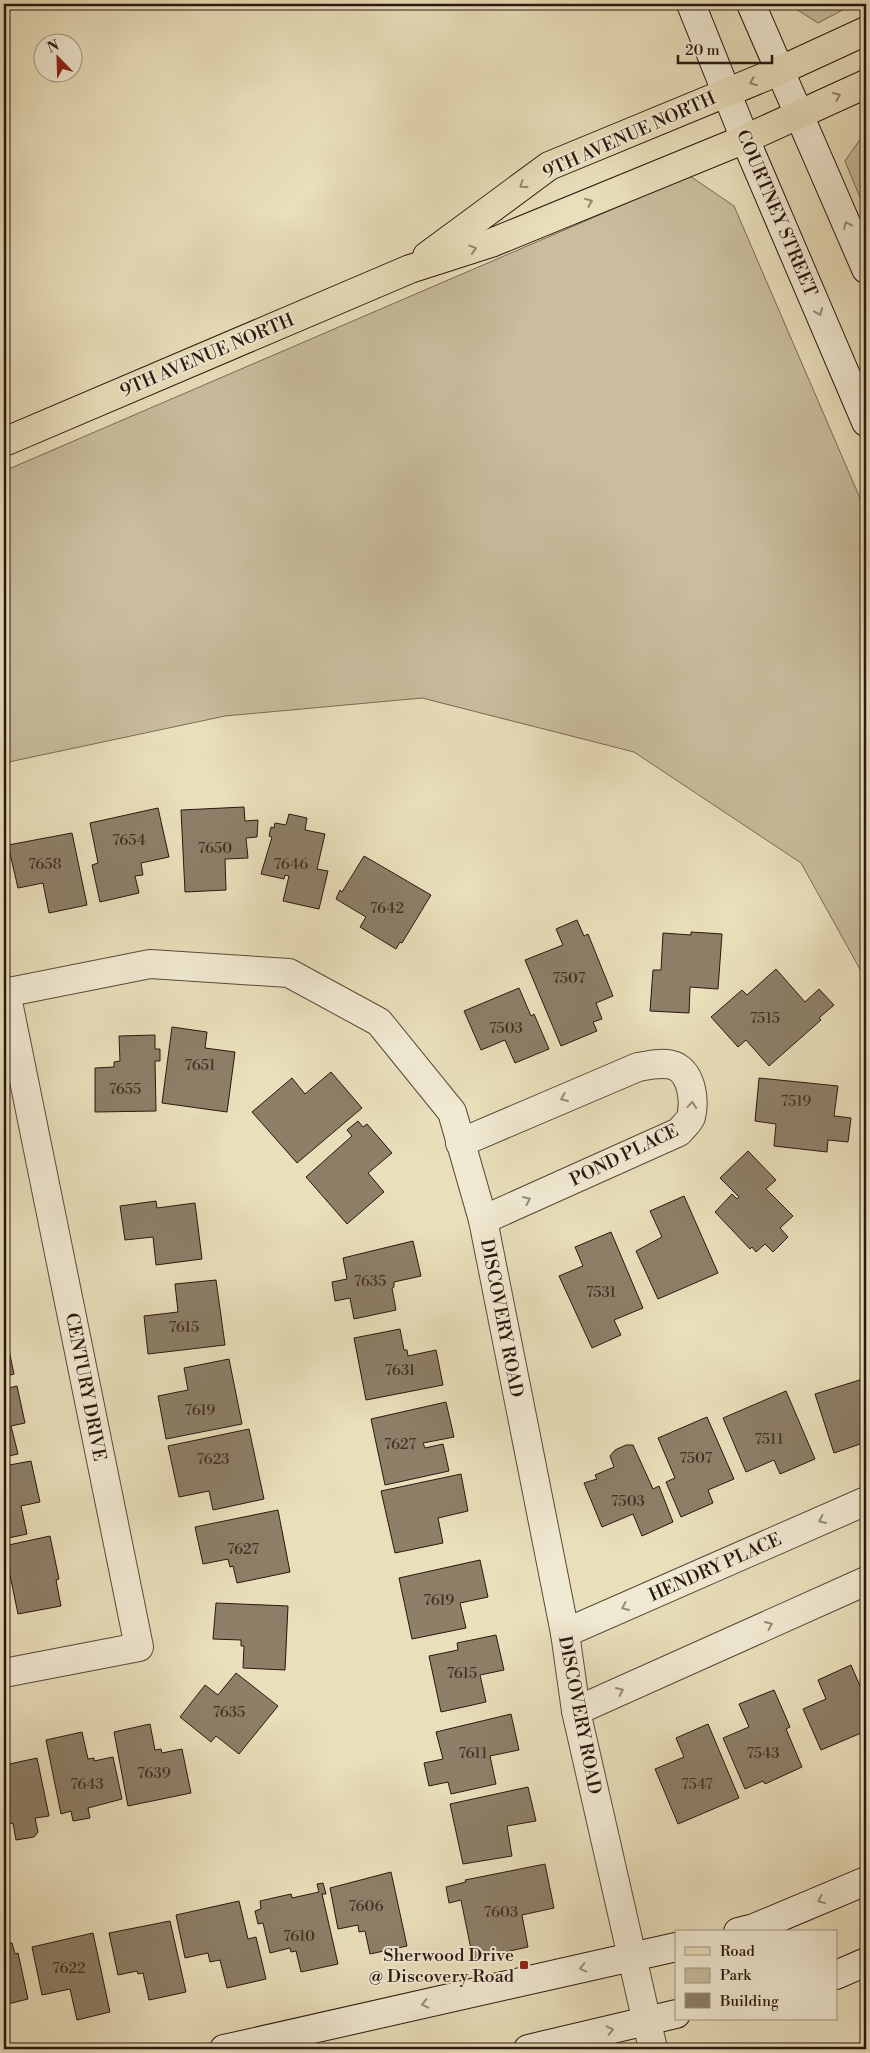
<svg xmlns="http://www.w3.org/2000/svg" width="870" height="2053" viewBox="0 0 870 2053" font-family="'Libre Bodoni',serif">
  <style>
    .green { fill: #c9bd9e; stroke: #7a6a56 }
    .building { fill: #8d7f68; stroke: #2a170e }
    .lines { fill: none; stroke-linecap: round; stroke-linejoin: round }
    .street-casing { stroke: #5a4939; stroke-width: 30 }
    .secondary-casing { stroke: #2a170e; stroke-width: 30 }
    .primary-casing { stroke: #2a170e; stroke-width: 30 }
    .street { stroke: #f1ead3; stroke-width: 28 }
    .secondary { stroke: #f1ead3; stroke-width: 28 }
    .primary { stroke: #e9dfbb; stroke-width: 28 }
    .oneway { stroke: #93856d }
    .oneway2 { stroke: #978b7a }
    .poi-dot { fill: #8f2418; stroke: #f1ead3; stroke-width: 2 }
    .labels { text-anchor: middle; stroke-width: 4; stroke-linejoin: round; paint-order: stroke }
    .number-label { font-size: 15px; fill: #433124 }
    .street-label { font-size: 18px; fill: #2a170e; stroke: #f1ead3 }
    .poi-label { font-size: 18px; fill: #2a170e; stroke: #f1ead3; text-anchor: end }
  </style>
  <rect width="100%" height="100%" fill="#e9dfbb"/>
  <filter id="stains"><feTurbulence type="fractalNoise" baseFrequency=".004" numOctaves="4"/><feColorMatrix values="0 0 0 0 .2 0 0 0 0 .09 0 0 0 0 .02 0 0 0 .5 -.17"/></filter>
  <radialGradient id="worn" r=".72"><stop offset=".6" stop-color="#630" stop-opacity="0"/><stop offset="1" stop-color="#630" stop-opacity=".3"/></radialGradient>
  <g class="green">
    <polygon points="788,4 854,4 818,23"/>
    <polygon points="866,131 866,212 845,161"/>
    <polygon points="690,176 734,206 866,512 866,980 801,863 634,752 422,698 225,716 4,763 4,471"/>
  </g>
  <g class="building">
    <polygon points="244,807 245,821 258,820 257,837 246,838 248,858 225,859 226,890 185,892 181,810"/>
    <polygon points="158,808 169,857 141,863 143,875 135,876 139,893 100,902 92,865 98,863 90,823"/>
    <polygon points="289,814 307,818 305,830 325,834 317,869 328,871 319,909 283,901 289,876 285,875 284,879 261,874 272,837 269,836 271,827 274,828 275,823 286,825"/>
    <polygon points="72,833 87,905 49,913 43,883 18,888 8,845"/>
    <polygon points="364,856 431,895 402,943 400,942 396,949 360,927 366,917 336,899 340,890 342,892"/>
    <polygon points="577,920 584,936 588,934 613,996 596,1003 602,1019 593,1022 597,1031 561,1046 525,960 563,945 556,929"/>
    <polygon points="691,932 722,934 718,989 690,987 689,1013 650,1011 653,970 661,970 663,933 691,935"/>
    <polygon points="776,969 805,1002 819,989 834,1005 819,1018 821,1020 769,1066 746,1040 738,1047 711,1017 742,990 747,995"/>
    <polygon points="519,988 531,1016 534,1014 549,1049 515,1063 505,1040 481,1050 464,1011"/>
    <polygon points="172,1027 207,1032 205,1048 235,1052 227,1112 162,1103"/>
    <polygon points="155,1035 155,1049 160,1049 160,1061 155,1061 156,1111 95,1112 95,1068 114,1067 114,1062 120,1061 119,1036"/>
    <polygon points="331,1072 362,1108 297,1163 252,1112 292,1078 305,1094"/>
    <polygon points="759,1078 838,1086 834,1116 851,1118 848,1142 828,1140 827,1152 774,1146 776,1124 755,1121"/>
    <polygon points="358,1121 363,1127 367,1124 392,1153 368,1173 384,1192 347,1224 306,1177 352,1136 347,1130"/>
    <polygon points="748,1151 776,1180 766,1189 793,1216 780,1228 788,1237 773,1252 765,1244 756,1252 752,1247 750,1249 715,1212 732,1194 737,1199 739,1197 720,1178"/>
    <polygon points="684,1196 718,1273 658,1299 636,1251 662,1237 650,1211"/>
    <polygon points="156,1201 157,1208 195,1203 202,1259 156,1265 153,1237 125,1240 120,1206"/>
    <polygon points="611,1232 643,1308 614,1320 621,1335 592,1348 559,1276 583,1266 575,1247"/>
    <polygon points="413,1241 421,1276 394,1282 394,1287 392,1288 396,1310 354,1319 350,1298 335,1301 332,1282 347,1279 343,1258"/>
    <polygon points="216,1280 225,1345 148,1354 144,1316 178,1312 175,1284"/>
    <polygon points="4,1327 14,1374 4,1377"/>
    <polygon points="400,1329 404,1350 407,1350 408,1356 436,1350 443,1385 366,1400 354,1338"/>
    <polygon points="229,1359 242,1424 166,1439 158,1396 188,1390 184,1368"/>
    <polygon points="866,1378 866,1442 834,1453 815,1394"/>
    <polygon points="17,1386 25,1423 11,1426 18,1454 4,1457 4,1389"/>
    <polygon points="786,1391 815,1459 780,1474 774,1460 746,1472 723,1418"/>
    <polygon points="446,1402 454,1437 423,1443 425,1448 443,1444 449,1471 385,1485 371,1419"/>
    <polygon points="707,1417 734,1479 708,1490 713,1503 681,1517 666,1482 675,1478 658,1438"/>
    <polygon points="249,1429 264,1499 213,1510 209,1491 179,1497 168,1446"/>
    <polygon points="626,1445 633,1445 653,1489 659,1486 673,1522 642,1536 633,1514 602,1527 584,1483 597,1479 595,1475 614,1467 610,1456 615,1450"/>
    <polygon points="31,1461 40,1502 21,1506 27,1534 4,1539 4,1466"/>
    <polygon points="461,1474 468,1511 438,1518 443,1543 395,1553 381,1491"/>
    <polygon points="278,1510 290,1572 237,1583 233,1566 230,1567 228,1559 203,1564 195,1527"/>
    <polygon points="50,1536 59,1579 56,1580 61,1606 18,1614 4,1546"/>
    <polygon points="480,1560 488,1597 460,1603 466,1628 412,1639 399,1578"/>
    <polygon points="216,1603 288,1606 285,1670 243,1668 244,1646 241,1646 241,1640 213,1639"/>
    <polygon points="496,1635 504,1670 480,1675 486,1702 441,1712 429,1656 458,1650 457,1643"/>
    <polygon points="851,1665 866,1700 866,1731 821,1750 803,1709 826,1699 818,1680"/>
    <polygon points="236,1673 278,1706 239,1754 216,1736 211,1742 180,1717 205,1685 218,1695"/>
    <polygon points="774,1690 790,1727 786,1729 802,1767 765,1784 763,1781 745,1789 723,1738 749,1727 739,1704"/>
    <polygon points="511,1714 519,1750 490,1756 496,1784 451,1794 448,1782 429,1786 424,1763 443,1759 436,1732"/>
    <polygon points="150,1724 155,1750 161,1749 162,1753 182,1749 191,1793 128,1806 114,1732"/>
    <polygon points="708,1724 739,1798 678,1824 655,1769 684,1757 676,1738"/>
    <polygon points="82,1732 88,1759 94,1758 94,1761 113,1757 122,1799 88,1808 90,1818 73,1821 71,1811 61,1814 46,1740"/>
    <polygon points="4,1758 5,1765 37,1758 49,1816 35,1818 38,1832 34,1837 16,1840 13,1823 4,1825"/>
    <polygon points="528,1787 536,1821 507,1826 512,1856 463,1864 450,1804"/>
    <polygon points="545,1864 554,1908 522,1915 528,1947 473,1959 461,1900 449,1903 446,1887 466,1882 465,1880"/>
    <polygon points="391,1872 407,1946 370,1954 365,1931 359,1932 358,1925 338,1929 330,1888"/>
    <polygon points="323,1883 326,1894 322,1894 338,1964 301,1972 296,1951 291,1952 290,1948 270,1953 263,1923 258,1924 255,1911 261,1909 260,1901 291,1894 292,1898 319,1892 317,1884"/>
    <polygon points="239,1901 248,1939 256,1937 266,1979 227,1988 220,1960 210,1962 208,1953 185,1958 176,1915"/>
    <polygon points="170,1921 186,1992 149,2000 143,1973 138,1974 137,1971 118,1975 109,1933"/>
    <polygon points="93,1933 110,2012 77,2020 70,1989 42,1995 32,1947"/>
    <polygon points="12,1943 15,1954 18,1953 28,1999 4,2005 4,1944"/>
    <polygon points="4,2005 10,2033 4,2034"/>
  </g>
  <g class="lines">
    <g class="street-casing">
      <g id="street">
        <polyline points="4,993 150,964 289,973 379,1022 452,1112 483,1220 565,1633 576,1711 653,2049"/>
        <path d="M460,1143l178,-76c11,-2 28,-6 39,0 15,9 18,34 14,50 -2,5 -8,10 -12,15l-196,88"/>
        <polyline points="565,1633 866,1501"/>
        <polyline points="4,1673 139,1647 6,992"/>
        <polyline points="576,1711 866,1581"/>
      </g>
    </g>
    <g class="secondary-casing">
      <g id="secondary">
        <polyline points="691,4 745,139 866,422"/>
        <polyline points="751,4 866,269"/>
        <polyline points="738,1932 754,1928 866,1881"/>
        <polyline points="836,1975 866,1962"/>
        <polyline points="224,2049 676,1947"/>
        <polyline points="528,2049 676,2014"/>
      </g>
    </g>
    <g class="primary-casing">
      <g id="primary">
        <polyline points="427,256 549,166 779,71 866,31"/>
        <polyline points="4,442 410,269 491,243 745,139 866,84"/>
      </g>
    </g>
    <use href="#street" class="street"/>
    <use href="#secondary" class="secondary"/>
    <use href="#primary" class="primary"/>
  </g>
  <defs><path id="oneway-chevron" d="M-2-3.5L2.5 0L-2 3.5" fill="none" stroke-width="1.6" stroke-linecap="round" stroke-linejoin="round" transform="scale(1.25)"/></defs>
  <g class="oneway">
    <use href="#oneway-chevron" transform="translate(753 82) rotate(158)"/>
    <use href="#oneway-chevron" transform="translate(837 96) rotate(-23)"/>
    <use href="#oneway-chevron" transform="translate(523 185) rotate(144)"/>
    <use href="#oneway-chevron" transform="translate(589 202) rotate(-22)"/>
    <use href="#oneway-chevron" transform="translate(473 249) rotate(-17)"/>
  </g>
  <g class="oneway2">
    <use href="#oneway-chevron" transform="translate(847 225) rotate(-114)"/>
    <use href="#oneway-chevron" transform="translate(819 312) rotate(67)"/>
    <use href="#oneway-chevron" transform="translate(564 1098) rotate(157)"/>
    <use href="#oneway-chevron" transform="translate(692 1105) rotate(-85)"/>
    <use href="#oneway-chevron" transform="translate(527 1200) rotate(-24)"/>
    <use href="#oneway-chevron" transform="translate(822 1520) rotate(156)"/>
    <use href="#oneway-chevron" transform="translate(625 1607) rotate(156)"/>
    <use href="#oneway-chevron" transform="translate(769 1625) rotate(-24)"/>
    <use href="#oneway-chevron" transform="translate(620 1691) rotate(-24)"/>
    <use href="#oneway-chevron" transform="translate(821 1900) rotate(157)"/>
    <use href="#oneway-chevron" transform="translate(583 1968) rotate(167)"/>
    <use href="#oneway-chevron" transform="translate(425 2004) rotate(167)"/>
    <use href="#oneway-chevron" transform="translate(610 2030) rotate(-13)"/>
  </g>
  <rect class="poi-dot" x="519" y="1960" width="10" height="10" rx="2.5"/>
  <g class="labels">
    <g class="number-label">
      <text x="129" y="845">7654</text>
      <text x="215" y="853">7650</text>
      <text x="45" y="869">7658</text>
      <text x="291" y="869">7646</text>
      <text x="387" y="913">7642</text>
      <text x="569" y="983">7507</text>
      <text x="765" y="1023">7515</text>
      <text x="506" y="1033">7503</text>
      <text x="200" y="1070">7651</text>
      <text x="125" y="1094">7655</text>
      <text x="796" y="1106">7519</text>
      <text x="370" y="1286">7635</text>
      <text x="601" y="1297">7531</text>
      <text x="184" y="1332">7615</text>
      <text x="400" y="1375">7631</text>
      <text x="200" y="1415">7619</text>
      <text x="769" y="1444">7511</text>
      <text x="400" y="1449">7627</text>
      <text x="696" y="1463">7507</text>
      <text x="213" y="1464">7623</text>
      <text x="628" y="1506">7503</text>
      <text x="243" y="1554">7627</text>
      <text x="439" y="1605">7619</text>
      <text x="462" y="1678">7615</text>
      <text x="229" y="1717">7635</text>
      <text x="473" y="1758">7611</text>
      <text x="763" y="1758">7543</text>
      <text x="154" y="1778">7639</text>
      <text x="87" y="1789">7643</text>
      <text x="697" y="1789">7547</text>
      <text x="366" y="1911">7606</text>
      <text x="501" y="1917">7603</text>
      <text x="299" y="1941">7610</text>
      <text x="69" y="1973">7622</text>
    </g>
    <g class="street-label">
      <text transform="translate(629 135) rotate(-24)" y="6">9TH AVENUE NORTH</text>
      <text transform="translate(777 213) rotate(67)" y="6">COURTNEY STREET</text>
      <text transform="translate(207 355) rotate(-23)" y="6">9TH AVENUE NORTH</text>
      <text transform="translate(624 1155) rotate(-26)" y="6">POND PLACE</text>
      <text transform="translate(502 1318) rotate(79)" y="6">DISCOVERY ROAD</text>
      <text transform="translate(86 1387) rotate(79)" y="6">CENTURY DRIVE</text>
      <text transform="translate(715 1567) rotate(-24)" y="6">HENDRY PLACE</text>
      <text transform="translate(580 1715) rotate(79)" y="6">DISCOVERY ROAD</text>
    </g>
    <g class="poi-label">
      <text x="514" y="1961">Sherwood Drive<tspan x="514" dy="21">@ Discovery Road</tspan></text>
    </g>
  </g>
  <rect width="870" height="2053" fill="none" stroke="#e9dfbb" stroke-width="20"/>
  <rect x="5" y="5" width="860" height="2043" fill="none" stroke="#2a170e" stroke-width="2.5"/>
  <rect x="10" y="10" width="850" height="2033" fill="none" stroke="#2a170e"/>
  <rect x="675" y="1930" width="162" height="90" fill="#f1ead3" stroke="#a19684"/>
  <rect x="685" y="1947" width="25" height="8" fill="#e9dfbb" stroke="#a19684"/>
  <text x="720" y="1956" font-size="15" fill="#2a170e">Road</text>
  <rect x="685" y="1968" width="25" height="15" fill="#c9bd9e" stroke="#a19684"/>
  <text x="720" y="1980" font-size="15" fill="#2a170e">Park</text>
  <rect x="685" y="1993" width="25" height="15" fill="#8d7f68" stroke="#a19684"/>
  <text x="720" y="2006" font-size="15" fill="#2a170e">Building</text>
  <g transform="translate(58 58) rotate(337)"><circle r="24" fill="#f1ead3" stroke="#a19684"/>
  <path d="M0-4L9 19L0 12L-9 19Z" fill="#8f2418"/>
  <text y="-8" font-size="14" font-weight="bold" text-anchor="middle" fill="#2a170e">N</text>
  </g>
  <path d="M678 55v8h94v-8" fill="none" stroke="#2a170e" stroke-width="2.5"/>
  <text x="685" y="55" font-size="15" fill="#2a170e" stroke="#f1ead3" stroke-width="4" paint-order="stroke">20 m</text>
  <rect width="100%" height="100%" filter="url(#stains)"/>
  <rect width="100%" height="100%" fill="url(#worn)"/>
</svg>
